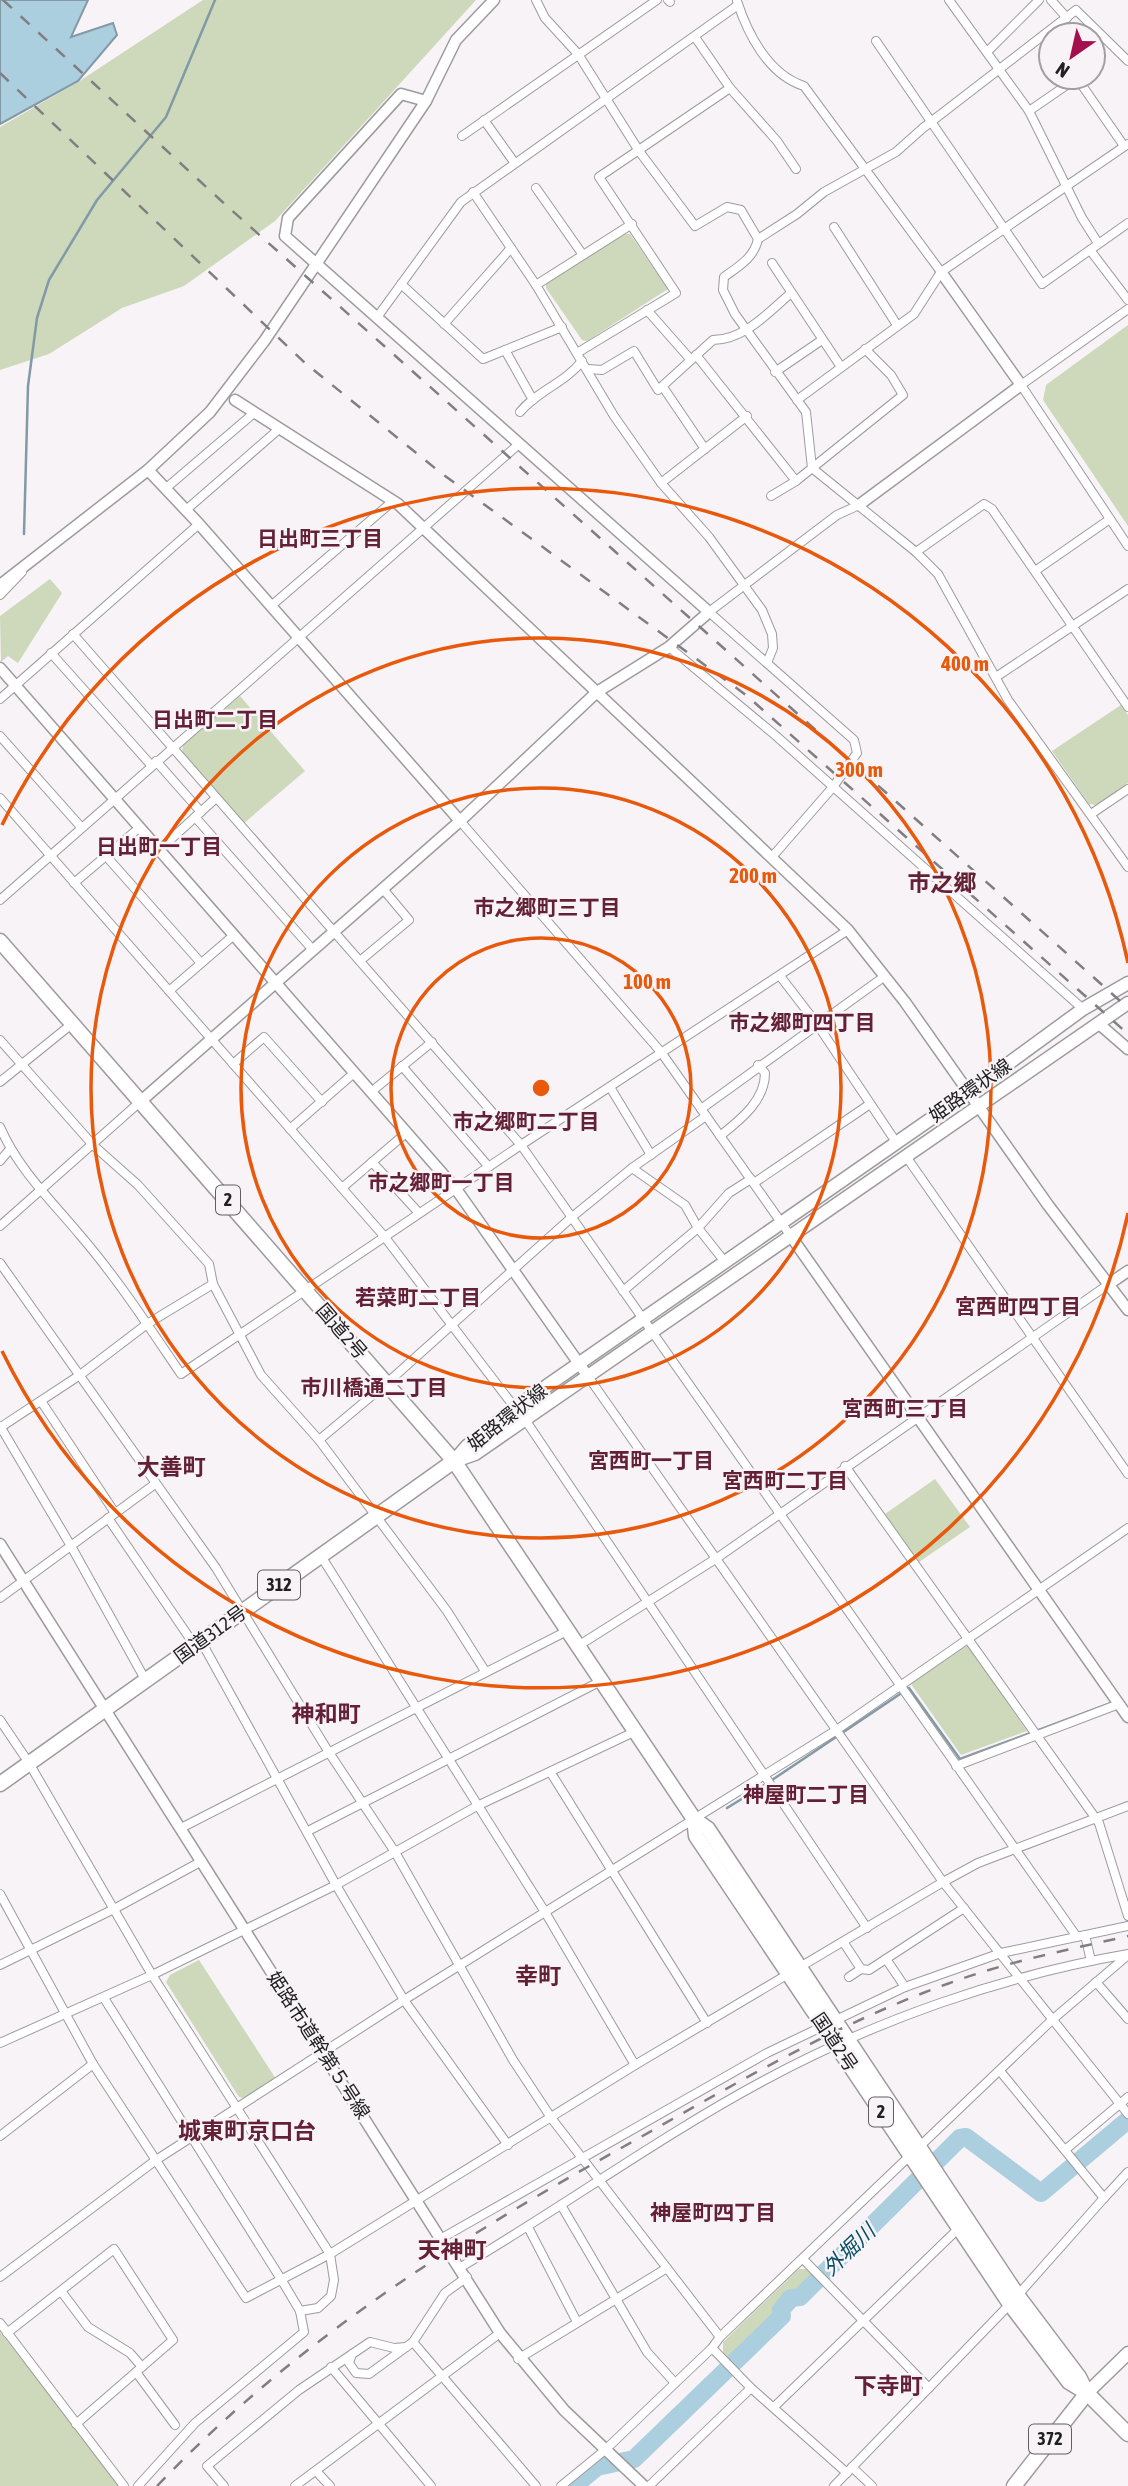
<svg xmlns="http://www.w3.org/2000/svg" width="1128" height="2486" viewBox="0 0 1128 2486" font-family="'Asap Condensed','Noto Sans JP',sans-serif">
  <style>
    .green { fill: #cdd9ba }
    .water { fill: #abcfdf; stroke: #829aa6; stroke-width: 2 }
    .lines { fill: none; stroke-linecap: round; stroke-linejoin: round }
    .stream { stroke: #829aa6; stroke-width: 2.5 }
    .river { stroke: #abcfdf; stroke-width: 18 }
    .minor-casing { stroke: #9e9a9e; stroke-width: 10 }
    .tertiary-casing { stroke: #9e9a9e; stroke-width: 13 }
    .secondary-casing { stroke: #9e9a9e; stroke-width: 15 }
    .trunk-casing { stroke: #9e9a9e; stroke-width: 17 }
    .minor { stroke: #fff; stroke-width: 8 }
    .tertiary { stroke: #fff; stroke-width: 10 }
    .secondary { stroke: #fff; stroke-width: 12 }
    .trunk { stroke: #fff; stroke-width: 14 }
    .rail { stroke: #817e81; stroke-width: 2.5; stroke-dasharray: 12 12; stroke-linecap: butt }
    .ring { fill: none; stroke: #e8590c; stroke-width: 3.5 }
    .labels { text-anchor: middle; stroke-width: 5; stroke-linejoin: round; paint-order: stroke }
    .shield { fill: #f7f3f7; stroke: #615f61; stroke-width: 2 }
    .shield-label { font-size: 18px; font-weight: bold; fill: #212021 }
    .street-label { font-size: 19px; fill: #212021; stroke: #f7f3f7 }
    .neighbourhood-label { font-size: 21px; font-weight: bold; fill: #642035; stroke: #f7f3f7 }
    .water-label { font-size: 21px; font-style: italic; fill: #064e65; stroke: #f7f3f7 }
    .quarter-label { font-size: 23px; font-weight: bold; fill: #642035; stroke: #f7f3f7 }
    .centre { fill: #e8590c; stroke: #f7f3f7; stroke-width: 3.5 }
    .ring-label { font-size: 21px; text-anchor: middle; font-weight: bold; fill: #e8590c; stroke: #f7f3f7; stroke-width: 5; stroke-linejoin: round; paint-order: stroke }
  </style>
  <rect width="100%" height="100%" fill="#f7f3f7"/>
  <g class="green">
    <polygon points="203,0 476,0 275,221 184,286 122,308 49,354 0,370 0,127 78,82"/>
    <polygon points="624,234 630,234 668,289 587,341 582,340 546,288 546,283"/>
    <polygon points="1128,325 1128,526 1043,400 1046,385"/>
    <polygon points="50,579 62,593 18,663 8,656 1,662 0,616"/>
    <polygon points="240,696 305,771 243,824 182,752 183,745"/>
    <polygon points="1121,705 1128,715 1128,783 1097,805 1089,804 1052,751"/>
    <polygon points="935,1479 970,1527 919,1562 885,1514"/>
    <polygon points="968,1645 1027,1731 961,1755 911,1684"/>
    <polygon points="199,1960 276,2079 244,2098 239,2097 166,1982 170,1975"/>
    <polygon points="799,2269 806,2269 820,2283 736,2366 723,2353 723,2342"/>
    <polygon points="0,2332 121,2486 0,2486"/>
  </g>
  <polygon class="water" points="0,0 88,0 71,37 113,23 117,35 78,81 0,124"/>
  <g class="lines">
    <g class="stream">
      <polyline points="24,534 28,386 37,318 49,280 97,200 166,117 215,0"/>
      <polyline points="772,1780 909,1688 960,1759 1114,1702"/>
      <polyline points="727,1808 766,1784"/>
    </g>
    <polyline class="river" points="574,2486 597,2467 634,2459 782,2316 781,2310 791,2298 800,2297 960,2138 966,2137 1041,2193 1128,2120"/>
    <g class="minor-casing">
      <g id="minor">
        <path d="M536,0l9,18 33,36 61,97 56,75 32,-19 14,3 17,29c-4,19 -19,27 -34,38l-1,13 12,24 71,98 6,56 104,84 22,22 70,126 120,167"/>
        <polyline points="668,0 670,2"/>
        <polyline points="949,0 1029,111 1082,218 1098,243"/>
        <polyline points="1051,0 1067,18"/>
        <path d="M737,1c11,34 32,74 67,85l137,186"/>
        <polyline points="695,37 730,88 777,141 796,169"/>
        <polyline points="876,41 1042,284 1128,223"/>
        <polyline points="987,52 1039,0"/>
        <polyline points="1029,111 1077,78 1124,146"/>
        <polyline points="484,120 514,162"/>
        <polyline points="462,136 657,0"/>
        <polyline points="536,188 583,255"/>
        <polyline points="473,192 536,285 614,416 661,483 709,537 762,610 772,634 773,648 767,663"/>
        <polyline points="834,227 897,325"/>
        <polyline points="758,239 797,214 824,192 896,152 923,128 1076,10 1128,61"/>
        <polyline points="1090,250 1128,300"/>
        <polyline points="772,263 841,367"/>
        <polyline points="401,284 483,359 562,327"/>
        <polyline points="536,285 632,224"/>
        <polyline points="1128,309 1021,385 1128,546"/>
        <polyline points="647,310 691,360"/>
        <polyline points="378,316 461,202 738,5"/>
        <polyline points="444,324 511,248"/>
        <polyline points="505,350 533,400"/>
        <polyline points="577,353 676,293 599,177 730,88"/>
        <polyline points="696,355 796,481"/>
        <path d="M588,369l14,1 32,-19 24,39 55,-50c31,0 56,-28 78,-47"/>
        <polyline points="775,372 822,340"/>
        <polyline points="663,387 705,449"/>
        <polyline points="797,400 914,314 941,272 1128,144"/>
        <path d="M520,412c17,-21 45,-29 62,-51"/>
        <polyline points="661,483 747,416"/>
        <polyline points="165,489 254,413"/>
        <polyline points="771,496 796,481 903,395 891,375 865,349"/>
        <polyline points="186,510 279,429"/>
        <polyline points="916,552 984,504 992,509 1128,707"/>
        <polyline points="1035,571 1110,519"/>
        <polyline points="0,595 22,572"/>
        <polyline points="271,606 393,501"/>
        <polyline points="73,634 521,1145 1077,1937"/>
        <polyline points="669,647 775,735 1083,1009"/>
        <polyline points="51,653 151,765"/>
        <polyline points="996,677 1128,589"/>
        <polyline points="0,699 199,524"/>
        <polyline points="0,736 81,827"/>
        <polyline points="156,761 201,812"/>
        <polyline points="0,798 384,1236 515,1408"/>
        <polyline points="1091,814 1128,789"/>
        <polyline points="195,817 313,950"/>
        <polyline points="460,821 661,1052 790,1235"/>
        <polyline points="159,850 216,798"/>
        <polyline points="106,856 201,963"/>
        <polyline points="772,857 833,787 857,753 854,740 709,612 837,515 859,505"/>
        <polyline points="74,883 139,828"/>
        <polyline points="0,900 519,444"/>
        <polyline points="361,960 409,920 383,889"/>
        <polyline points="780,976 817,1024 896,1142"/>
        <polyline points="169,991 234,935"/>
        <polyline points="0,1040 93,1145 138,1185 209,1264 213,1284 261,1375 319,1440 447,1611 485,1671"/>
        <polyline points="233,1064 264,1037 322,1102"/>
        <polyline points="402,1066 489,1167"/>
        <polyline points="0,1082 73,1023"/>
        <polyline points="610,1087 651,1155"/>
        <polyline points="371,1092 432,1042"/>
        <polyline points="701,1109 885,976"/>
        <path d="M0,1127c19,43 50,72 80,108 37,43 69,92 101,139l340,-229 327,-215"/>
        <polyline points="290,1129 354,1073"/>
        <path d="M720,1136c20,-16 45,-35 45,-63l-7,-8"/>
        <polyline points="905,1155 1128,1474"/>
        <polyline points="0,1161 10,1149"/>
        <polyline points="372,1162 419,1213"/>
        <polyline points="632,1168 685,1205 698,1228 725,1262"/>
        <polyline points="754,1183 870,1104"/>
        <polyline points="342,1188 406,1133"/>
        <polyline points="0,1226 141,1101"/>
        <polyline points="0,1263 216,1568 328,1751 395,1852 513,2060 552,2119 720,2337"/>
        <polyline points="623,1291 698,1228 729,1193 751,1179"/>
        <polyline points="587,1375 943,1882 1128,2114"/>
        <polyline points="41,1401 115,1513"/>
        <polyline points="524,1418 867,1928"/>
        <polyline points="0,1426 71,1546 146,1681"/>
        <polyline points="1,1427 80,1375 147,1324 213,1284"/>
        <polyline points="319,1440 387,1383 572,1217 632,1168 706,1116"/>
        <polyline points="845,1466 1099,1823 1128,1916"/>
        <polyline points="108,1518 195,1646"/>
        <polyline points="321,1556 545,1912 635,2065"/>
        <polyline points="0,1598 155,1484"/>
        <polyline points="201,1641 336,1885 404,2000 508,2145"/>
        <polyline points="578,1646 717,1558 1109,1284"/>
        <polyline points="0,1720 29,1763 152,1975 330,2254 334,2280 331,2296 318,2308 300,2311"/>
        <polyline points="956,1766 1119,1704"/>
        <polyline points="551,1773 707,2023"/>
        <polyline points="181,1828 567,1631"/>
        <polyline points="308,1831 601,1681"/>
        <polyline points="0,1894 93,2064 246,2298 330,2254 635,2065 943,1882 978,1863 1128,1806"/>
        <polyline points="1085,1935 1091,1961"/>
        <polyline points="844,1943 861,1969 849,1977"/>
        <polyline points="886,1959 905,1987"/>
        <polyline points="0,1965 114,1909 202,1861"/>
        <polyline points="861,1969 869,1970 964,1908"/>
        <polyline points="1096,1982 1128,2019"/>
        <polyline points="104,1998 281,2279 300,2311 304,2332 195,2423 138,2486"/>
        <polyline points="0,2043 152,1975 336,1885 477,1806 634,1732"/>
        <polyline points="0,2136 93,2064"/>
        <polyline points="1065,2150 1128,2097"/>
        <polyline points="1104,2198 1128,2172"/>
        <polyline points="561,2205 647,2352 675,2383"/>
        <polyline points="528,2227 577,2322"/>
        <polyline points="442,2238 767,2053 905,1987 1001,1953 1128,1926"/>
        <polyline points="803,2259 929,2388"/>
        <path d="M461,2267c102,-60 198,-130 302,-186 113,-61 239,-105 365,-127"/>
        <polyline points="0,2277 156,2160 404,2000 835,1731 1128,1528"/>
        <polyline points="61,2291 88,2327 130,2353 142,2367"/>
        <polyline points="0,2323 124,2486"/>
        <polyline points="7,2333 114,2249 173,2340 76,2424"/>
        <polyline points="413,2342 536,2486"/>
        <polyline points="712,2348 751,2388 847,2473"/>
        <polyline points="352,2354 349,2363 356,2373 369,2374 413,2342 445,2293 467,2277"/>
        <polyline points="518,2359 667,2268"/>
        <polyline points="331,2367 431,2486"/>
        <polyline points="136,2372 175,2425"/>
        <polyline points="774,2407 959,2228"/>
        <polyline points="852,2467 872,2486"/>
        <polyline points="316,2471 330,2486"/>
        <polyline points="224,2486 207,2466 299,2390 370,2342 394,2348 406,2347"/>
        <polyline points="295,2486 500,2333"/>
        <polyline points="561,2486 605,2450 712,2348 720,2337 1052,2020 1128,1955"/>
        <polyline points="649,2486 751,2388"/>
        <polyline points="834,2486 1010,2304 1104,2198 1000,2071"/>
      </g>
    </g>
    <g class="tertiary-casing">
      <g id="tertiary">
        <polyline points="235,400 398,504 848,930 905,1002 1048,1205 1128,1310"/>
        <polyline points="148,470 199,524 460,821"/>
        <polyline points="859,505 1021,385 941,272"/>
        <polyline points="0,585 148,470 210,412 265,340 426,101 456,40 494,0"/>
        <polyline points="0,668 456,1189 587,1375"/>
        <polyline points="1098,1023 1128,1049"/>
        <polyline points="141,1101 460,821 597,692 669,647 709,612 285,236 288,218 401,94 426,101"/>
        <polyline points="790,1235 1128,1717"/>
        <polyline points="1109,1284 1128,1271"/>
        <polyline points="0,1544 500,2333 564,2410 644,2486"/>
      </g>
    </g>
    <g class="secondary-casing">
      <g id="secondary">
        <polyline points="454,1461 467,1446 515,1408 968,1093 1083,1009 1128,983"/>
        <polyline points="455,1461 475,1454 1128,1003"/>
        <polyline points="1087,2393 1128,2353"/>
      </g>
    </g>
    <g class="trunk-casing">
      <g id="trunk">
        <polyline points="0,941 454,1461 694,1819 708,1829 1018,2296 1079,2377 1087,2393"/>
        <polyline points="0,1784 454,1461"/>
        <polyline points="694,1819 696,1836 1010,2304 1069,2382 1087,2393 1128,2434"/>
        <polyline points="1014,2486 1087,2393"/>
      </g>
    </g>
    <use href="#minor" class="minor"/>
    <use href="#tertiary" class="tertiary"/>
    <use href="#secondary" class="secondary"/>
    <use href="#trunk" class="trunk"/>
    <g class="rail">
      <polyline points="3,0 228,207 1128,1008"/>
      <polyline points="0,73 305,363 441,473 746,695 1128,1034"/>
      <path d="M157,2486c138,-144 294,-243 466,-339 105,-59 210,-122 324,-163 59,-22 120,-34 181,-48"/>
    </g>
  </g>
  <g class="ring">
    <circle cx="541" cy="1088" r="150"/>
    <circle cx="541" cy="1088" r="300"/>
    <circle cx="541" cy="1088" r="450"/>
    <path d="M1128 1213A600 600 0 0 1 2 1351M2 825A600 600 0 0 1 1128 963"/>
  </g>
  <g class="labels">
    <g class="shield">
      <rect x="216" y="1185.5" width="24" height="29" rx="5"/>
      <rect x="258" y="1570.5" width="42" height="29" rx="5"/>
      <rect x="869" y="2097.5" width="24" height="29" rx="5"/>
      <rect x="1029" y="2424.5" width="42" height="29" rx="5"/>
    </g>
    <g class="shield-label">
      <text x="228" y="1206">2</text>
      <text x="279" y="1591">312</text>
      <text x="881" y="2118">2</text>
      <text x="1050" y="2445">372</text>
    </g>
    <g class="street-label">
      <text transform="translate(970 1090) rotate(-35)" y="7">姫路環状線</text>
      <text transform="translate(342 1331) rotate(49)" y="7">国道2号</text>
      <text transform="translate(507 1417) rotate(-38)" y="7">姫路環状線</text>
      <text transform="translate(210 1634) rotate(-36)" y="7">国道312号</text>
      <text transform="translate(835 2042) rotate(56)" y="7">国道2号</text>
      <text transform="translate(319 2045) rotate(57)" y="7">姫路市道幹第５号線</text>
    </g>
    <g class="neighbourhood-label">
      <text x="320" y="546">日出町三丁目</text>
      <text x="215" y="727">日出町二丁目</text>
      <text x="159" y="854">日出町一丁目</text>
      <text x="547" y="915">市之郷町三丁目</text>
      <text x="802" y="1030">市之郷町四丁目</text>
      <text x="526" y="1129">市之郷町二丁目</text>
      <text x="441" y="1190">市之郷町一丁目</text>
      <text x="418" y="1305">若菜町二丁目</text>
      <text x="1018" y="1314">宮西町四丁目</text>
      <text x="374" y="1395">市川橋通二丁目</text>
      <text x="905" y="1416">宮西町三丁目</text>
      <text x="651" y="1468">宮西町一丁目</text>
      <text x="785" y="1488">宮西町二丁目</text>
      <text x="806" y="1802">神屋町二丁目</text>
      <text x="713" y="2220">神屋町四丁目</text>
    </g>
    <g class="water-label">
      <text transform="translate(849 2250) rotate(-44)" y="7">外堀川</text>
    </g>
    <g class="quarter-label">
      <text x="942" y="891">市之郷</text>
      <text x="171" y="1475">大善町</text>
      <text x="326" y="1722">神和町</text>
      <text x="538" y="1984">幸町</text>
      <text x="247" y="2139">城東町京口台</text>
      <text x="452" y="2258">天神町</text>
      <text x="888" y="2394">下寺町</text>
    </g>
  </g>
  <circle cx="541" cy="1088" r="10" class="centre"/>
  <g class="ring-label">
    <text x="965" y="671">400 m</text>
    <text x="859" y="777">300 m</text>
    <text x="753" y="883">200 m</text>
    <text x="647" y="989">100 m</text>
  </g>
  <g transform="translate(1072 56) rotate(214)"><circle r="33" fill="#f7f3f7" stroke="#a19fa1" stroke-width="2"/>
  <path d="M0-5L12 26L0 18L-12 26Z" fill="#a40f4d"/>
  <text y="-10" font-size="19" font-weight="bold" text-anchor="middle" fill="#212021">N</text>
  </g>
</svg>
